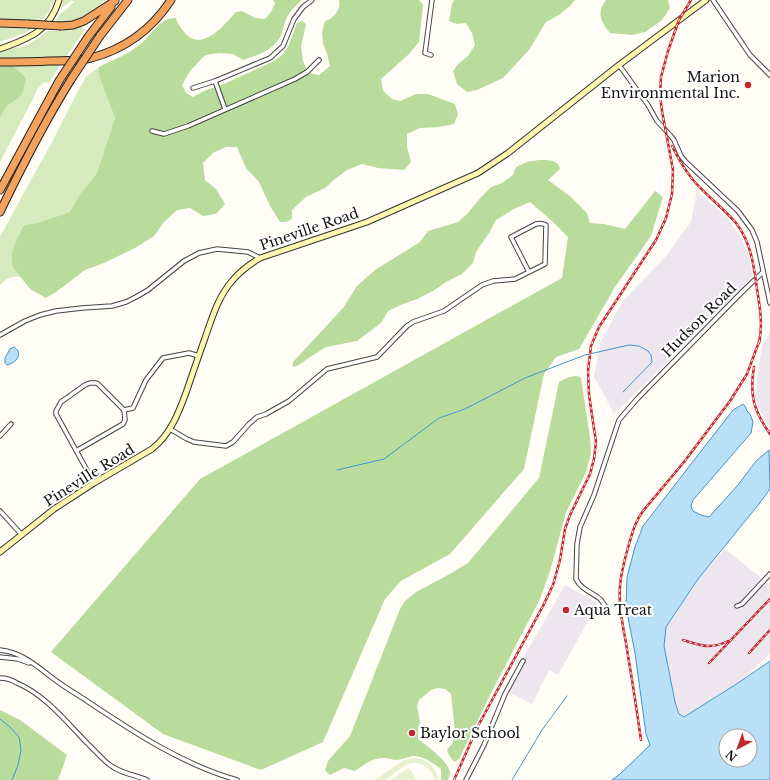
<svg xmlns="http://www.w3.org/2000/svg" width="770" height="780" viewBox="0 0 770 780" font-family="'Libre Baskerville',serif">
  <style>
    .industrial { fill: #eee6ef }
    .green { fill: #d5ebbd }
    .forest { fill: #b9dc9c }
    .pitch { fill: #e6f2cf }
    .water { fill: #b9e0f7; stroke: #3f96cf; fill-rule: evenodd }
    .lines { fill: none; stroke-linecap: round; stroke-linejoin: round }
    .stream { stroke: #3f96cf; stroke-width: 1 }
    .street-casing { stroke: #444; stroke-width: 5.5 }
    .secondary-casing { stroke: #333; stroke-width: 7 }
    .highway-casing { stroke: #222; stroke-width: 9 }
    .street { stroke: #fff; stroke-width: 3.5 }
    .secondary { stroke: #fff6b0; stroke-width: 5 }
    .highway { stroke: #f5a25d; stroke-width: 7 }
    .rail-casing { stroke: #c4262e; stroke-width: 2.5 }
    .rail { stroke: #fff; stroke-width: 1; stroke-dasharray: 3; stroke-linecap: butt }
    .highway-bridge-casing { stroke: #222; stroke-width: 9; stroke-linecap: butt }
    .highway-bridge { stroke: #f5a25d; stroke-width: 7 }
    .poi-dot { fill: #c4262e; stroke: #fff; stroke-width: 1.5 }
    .labels { text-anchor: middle; stroke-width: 4; stroke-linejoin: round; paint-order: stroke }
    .poi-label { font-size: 14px; fill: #111; stroke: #fff; text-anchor: start }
    .street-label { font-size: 14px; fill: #111; stroke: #fff }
  </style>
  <rect width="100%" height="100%" fill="#fffdf5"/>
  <g class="industrial">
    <polygon points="697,191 728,219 741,238 749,255 752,272 752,278 626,403 614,413 594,377 600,343 623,301 666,256 691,222"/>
    <polygon points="770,333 770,429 757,404 755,396 762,345"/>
    <polygon points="725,549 770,585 770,654 738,683 684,717 679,714 675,702 669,673 664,646 666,627 698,579"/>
    <polygon points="565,585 598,603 558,675 549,670 532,704 505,690"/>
  </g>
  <g class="green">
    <polygon points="0,0 54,0 49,11 40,23 0,20"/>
    <path d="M63,0h41c-8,16 -34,22 -50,24l6,-10 7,-5 7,-7 -1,-1h-2l-10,8z"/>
    <polygon points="0,27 33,29 25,33 0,42"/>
    <path d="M79,27h3l3,2 -20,29 -65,2v-7l14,-5 8,-1 10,-5 16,-11c11,0 21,0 31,-4z"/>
    <polygon points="61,63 49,83 44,82 37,89 33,99 17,129 0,162 0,118 5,108 11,103 20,97 26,78 13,66"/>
    <path d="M99,67v9l16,42 -18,55 -17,21 -10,18 -33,11 -13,2 -12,41 9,11c-10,-1 -14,1 -21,8v-48l21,-39 30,-54 27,-53 8,-14z"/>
  </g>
  <g class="forest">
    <path d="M273,0h29c-5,5 -12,11 -15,17 -4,8 -4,19 -11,26 -8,9 -21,13 -33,17l-10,-6 -14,-1 -14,2 -15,16 -8,14 4,8 7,4 13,-7 18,-6 50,-23 8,-6 6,-8 9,-24 5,-2 4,3 -5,23 2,14 5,12 11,2 11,-9 -3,-12 -4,-11 -1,-11 3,-11c9,-3 16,-11 14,-21h80l4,5 -4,37 -11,13 -27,24 2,12 9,8 8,2 16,-7h12l27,10 3,10 -4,10 -15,3 -19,1 -13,6v13l4,15 -7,8 -26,-2 -16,-4 -15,6 -12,9 -10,9 -19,9 -14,13v9l-6,3h-6l-10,-16 -11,-24 -13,-14 -9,-21h-11l-13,6 -10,10 2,17 11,9 9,15 -9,10 -13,2 -13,-8 -13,2 -13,12 -10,14 -19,12 -31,15 -19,7 -29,22 -10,6 -16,-9 -18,-23v-13l5,-14 7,-14 13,-2 33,-11 10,-18 17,-21 18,-55 -16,-42v-9c16,-8 33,-14 46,-27 9,-9 16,-23 31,-22 2,7 5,10 10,16 17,18 39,-10 50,-22l6,-1 13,7 10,1 6,-7 4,-9z"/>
    <polygon points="454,0 575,0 570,6 559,15 546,22 529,50 503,78 477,90 467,92 457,84 453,71 458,64 468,56 475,45 472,33 466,23 457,24 449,21 452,4"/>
    <path d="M606,0h62l2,8 -8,12 -17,12 -13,3 -22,-2c-9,-11 -14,-20 -4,-33z"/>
    <polygon points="0,66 13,66 26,78 23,91 20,97 11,103 5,108 0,118"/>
    <path d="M539,160c9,0 19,-1 21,9l-12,11 23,17 16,16 3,10 14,1 21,5 30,-38 8,6 -12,39 -36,51 -36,62 -23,8 -12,17 -20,95 -74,85 -49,27 -16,18 -62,143 -62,28 -98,-36 -112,-82 149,-173 362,-201 6,-41 -16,-16 -22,-19 -16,7 -18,11 -7,13 -13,19 -3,11 -11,11 -16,8 -13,9 -16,8 -14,5 -15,7 -7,12 -24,18 -31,6 -16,10 -11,8 -6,2v-5l50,-54 14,-22 18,-16 45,-28 8,-11 30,-9 9,-8 15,-18 9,-9 11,-4 11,-8 3,-8 11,-5z"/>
    <path d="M577,376l4,2 9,60 1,16 -5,18 -20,40 -15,56 -11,31 -49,94 -32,66 -5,3 -5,-7 -2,-5 6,-8 2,-9 -4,-39 -6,-5 -7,-1 -7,2 -12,10 -2,6 3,16 -2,6v11c9,7 32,23 32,35 0,0 -2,6 -2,6h-7v-11c-8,-6 -17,-13 -28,-13 -5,1 -10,3 -15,4 -4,0 -8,-1 -12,-2 -13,-1 -21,6 -31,13l-11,-3 -14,7 -5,-5 3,-9 22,-25 50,-127 5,-8 11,-9 32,-17 20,-12 71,-85 20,-96 10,-5z"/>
    <polygon points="0,710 20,720 67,755 58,780 0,780"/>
  </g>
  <g class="pitch">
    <path d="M416,758c12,2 21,10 22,22h-4c-1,-6 -3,-10 -8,-13 -18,-13 -28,7 -42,13 -2,0 -6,0 -9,0l29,-20 5,-1z"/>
    <polygon points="409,768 417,780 391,780"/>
  </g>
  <g class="water">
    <path d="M14,347c10,7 2,16 -7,18l-2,-2v-5l5,-9z"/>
    <path d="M743,404l2,2 2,5 3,3 3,8 -2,11 -58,67 -2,6 2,5 8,4 8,2 29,-32 18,-24 13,-11 1,39 -11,15 -61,75 -32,48 -2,19 11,56 4,12 5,3 54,-34 32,-22v119h-158l8,-6 30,-29 -4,-11 -11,-81 -9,-46 1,-30 8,-30 8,-21 90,-116zM726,736h24v24h-24z"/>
  </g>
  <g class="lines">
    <g class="stream">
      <polyline points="337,470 384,459 439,418 465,409 525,378 585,355 629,345 639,346 648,351 651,355 652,362 623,392"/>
      <polyline points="0,719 10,727 19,737 21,750 18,765 12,780"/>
      <polyline points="512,780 542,730 567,696"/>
    </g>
    <g class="street-casing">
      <g id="street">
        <polyline points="713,0 750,55 770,75"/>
        <polyline points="431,55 425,53 432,0"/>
        <polyline points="619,65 648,105 657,121 670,135 674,140 681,156 686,162 738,211 752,230 757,242 770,303"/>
        <polyline points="215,81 225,109"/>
        <polyline points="193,88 215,81 270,58 283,46 294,19 303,7 312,0"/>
        <polyline points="152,131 164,134 188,126 295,79 307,72 319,60"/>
        <polyline points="0,335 25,321 40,315 56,311 82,308 112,306 126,302 136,297 148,290 184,261 199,253 217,249 248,252 260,258"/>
        <polyline points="124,410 133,408 146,380 163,358 189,353 199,356"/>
        <path d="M170,429l17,10 7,3 32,4 7,-4 16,-18 8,-7 9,-3 23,-13 38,-32 50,-12 30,-31 6,-4 31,-11 38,-26 11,-4 22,-2 30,-15 1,-39c-4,-2 -6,-2 -10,-1l-25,13 18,35"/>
        <polyline points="0,436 11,424"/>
        <polyline points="76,451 123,424 125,420 124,410 98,384 96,383 90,383 85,385 61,402 56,411 56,414 94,483"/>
        <polyline points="0,511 22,535"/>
        <polyline points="737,606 742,604 770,574"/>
        <path d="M607,608c-2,-2 -4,-5 -6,-8 -8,-8 -19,-9 -25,-21l1,-35 3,-17 14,-32 25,-75 18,-21 105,-107 21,-20"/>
        <path d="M0,650c23,2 40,19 58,32 8,6 17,11 26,17 48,32 97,65 153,81"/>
        <polyline points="0,657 18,659 29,663"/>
        <path d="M0,678c6,0 12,2 17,5 31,13 54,45 78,68 6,6 11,12 18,16 8,6 25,9 34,13"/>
        <polyline points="466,780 484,745 505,694 523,661"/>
      </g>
    </g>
    <g class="secondary-casing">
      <g id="secondary">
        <path d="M0,49c28,-10 50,-18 59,-49"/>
        <path d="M0,552l54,-43 40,-26 58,-34c19,-15 27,-37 35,-59 6,-18 12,-35 18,-52 7,-20 13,-41 27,-57 8,-10 18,-17 28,-23l107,-36 111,-49 30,-20 111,-88 87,-65"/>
      </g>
    </g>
    <g class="highway-casing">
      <g id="highway">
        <polyline points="0,23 28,24"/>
        <polyline points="61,26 73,25 84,21 115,1"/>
        <polyline points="100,36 128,0"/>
        <polyline points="88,37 111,7"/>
        <path d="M0,62c16,0 33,0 49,-1 14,0 29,0 42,-3 34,-9 61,-29 80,-58"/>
        <polyline points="0,190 59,81"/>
        <path d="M0,212c22,-46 45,-91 72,-134"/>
      </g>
    </g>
    <use href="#street" class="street"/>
    <use href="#secondary" class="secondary"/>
    <use href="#highway" class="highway"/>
    <g class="rail-casing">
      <g id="rail">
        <path d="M672,146c6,12 12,23 21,34 13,15 30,28 43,43 15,19 18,43 21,66 3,18 6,36 2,54"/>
        <path d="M754,367c-5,28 0,44 16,67"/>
        <path d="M683,640c17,5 27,10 45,1"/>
        <polyline points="749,653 770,630"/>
        <polyline points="709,663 770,599"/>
        <path d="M641,740c-4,-28 -8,-56 -13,-84 -3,-23 -10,-46 -8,-70 1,-14 5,-28 9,-42 4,-13 6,-22 14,-33l41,-49 46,-61 17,-27 13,-35"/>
        <polyline points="454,780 478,726 543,606 553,585 560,560 565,529 570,515 590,474 594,459 596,442 589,395 588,371 591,346 599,327 656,240 666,218 672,194 673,170 662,111 660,96 661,77 668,51 679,20 691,0"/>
      </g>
    </g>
    <use href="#rail" class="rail"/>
    <g class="highway-bridge-casing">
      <g id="highway-bridge">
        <polyline points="28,24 61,26"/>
        <polyline points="72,78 100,36"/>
        <polyline points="59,81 88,37"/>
      </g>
    </g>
    <use href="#highway-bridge" class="highway-bridge"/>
  </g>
  <g class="poi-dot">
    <circle cx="748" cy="85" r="4"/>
    <circle cx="566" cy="610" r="4"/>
    <circle cx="412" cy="733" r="4"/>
  </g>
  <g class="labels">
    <g class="poi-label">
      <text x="740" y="82" text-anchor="end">Marion<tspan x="740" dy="16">Environmental Inc.</tspan></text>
      <text x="574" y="615">Aqua Treat</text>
      <text x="420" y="738">Baylor School</text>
    </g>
    <g class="street-label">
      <text transform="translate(309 229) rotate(-19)" y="5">Pineville Road</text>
      <text transform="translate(699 320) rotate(-45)" y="5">Hudson Road</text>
      <text transform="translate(89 475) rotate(-32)" y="5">Pineville Road</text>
    </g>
  </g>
  <g transform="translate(738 748) rotate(221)"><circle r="19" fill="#ffffff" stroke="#a0a0a0"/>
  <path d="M0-3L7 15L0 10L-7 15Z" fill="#c4262e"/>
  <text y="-6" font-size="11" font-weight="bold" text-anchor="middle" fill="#111111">N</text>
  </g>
</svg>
